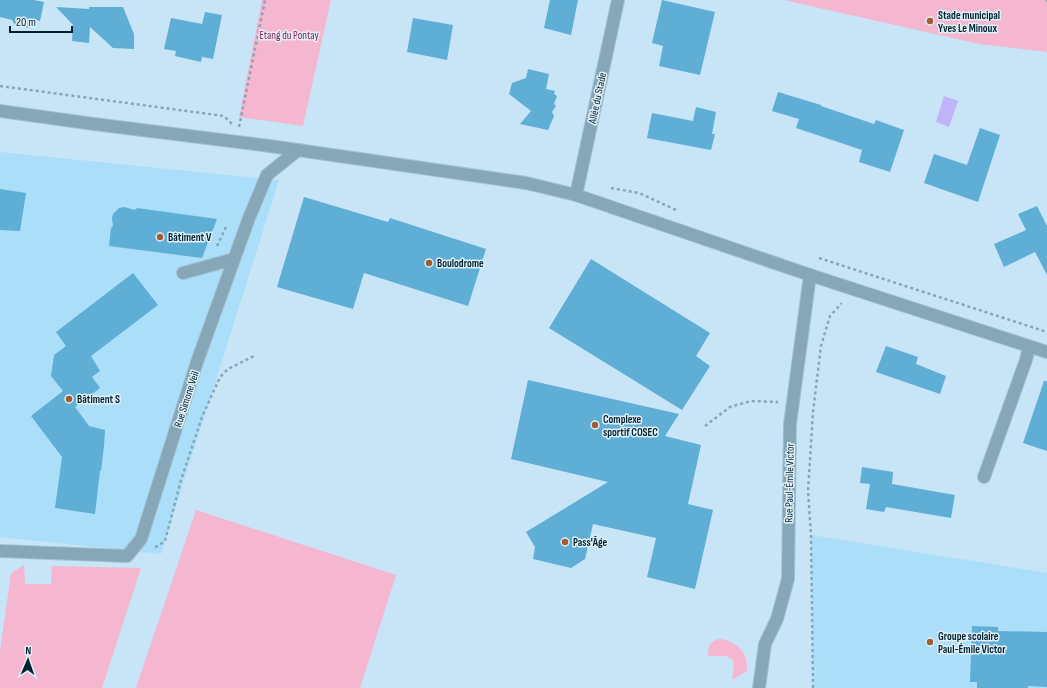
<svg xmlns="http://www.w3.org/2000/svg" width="1047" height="688" viewBox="0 0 1047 688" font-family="'Sofia Sans Condensed',sans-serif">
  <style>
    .built { fill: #abdef9 }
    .green { fill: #f5b6d0 }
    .water { fill: #c0b4f9 }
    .building { fill: #5eaed6 }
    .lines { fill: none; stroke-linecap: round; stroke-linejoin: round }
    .minor-casing { stroke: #a3c2d3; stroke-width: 14 }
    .path { stroke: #86a5b6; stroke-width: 2.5; stroke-dasharray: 3 3; stroke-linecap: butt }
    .minor { stroke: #86a7b8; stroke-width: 12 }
    .poi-dot { fill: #a25d2f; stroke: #e1f0f8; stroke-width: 1.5 }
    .labels { text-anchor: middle; stroke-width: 3; stroke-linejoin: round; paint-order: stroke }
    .poi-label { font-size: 11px; font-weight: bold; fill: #002332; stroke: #e1f0f8; text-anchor: start }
    .park-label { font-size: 11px; fill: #8b1e5a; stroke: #e1f0f8 }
    .street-label { font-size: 11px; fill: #002332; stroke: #e1f0f8 }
  </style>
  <rect width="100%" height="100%" fill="#c7e5f6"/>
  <g class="built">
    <polygon points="0,152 279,180 161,554 0,537"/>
    <polygon points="811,535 1047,573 1047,688 813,688"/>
  </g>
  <g class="green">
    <polygon points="262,0 331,0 303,126 239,117"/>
    <polygon points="784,0 1047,0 1047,52 979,44"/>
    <polygon points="196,510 396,575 360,688 136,688"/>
    <polygon points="24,565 25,584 51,584 52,566 141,568 102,688 0,688 0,651 11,573"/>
    <path d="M719,639c10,0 21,7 25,15 3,5 3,11 3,17l-15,9 2,-15 -2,-6 -6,-3h-18c0,-10 2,-15 11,-17z"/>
  </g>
  <polygon class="water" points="944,96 958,101 949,127 936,122"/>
  <g class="building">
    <polygon points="0,0 34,0 44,2 40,21 32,19 30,28 15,25 12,20 0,17"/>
    <polygon points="550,0 578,0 571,35 544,28"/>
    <polygon points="662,0 715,12 700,75 659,66 663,46 652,43"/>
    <polygon points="56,7 89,9 89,7 123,7 134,34 134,49 113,48 90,27 89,43 72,41 73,25"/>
    <polygon points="205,12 222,15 213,59 202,57 201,62 175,56 176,51 164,49 171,18 202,24"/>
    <polygon points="413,18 453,25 447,60 407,52"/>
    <polygon points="528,69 549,74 546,89 555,91 554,94 557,96 554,104 556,106 552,112 554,116 548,130 520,124 531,111 509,94 512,83 526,78"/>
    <polygon points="778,92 821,105 821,106 874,124 876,120 904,130 890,172 859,162 862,150 796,128 799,119 772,111"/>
    <polygon points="696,107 716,112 712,134 715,134 711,150 647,138 652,113 693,121"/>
    <polygon points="980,128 1000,135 978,202 924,183 934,154 967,165"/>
    <polygon points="0,189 26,193 20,231 0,230"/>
    <polygon points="304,197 388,222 390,218 486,249 468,306 364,273 353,309 277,287"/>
    <polygon points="1037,206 1047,226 1047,275 1035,252 1004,267 994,244 1026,230 1018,214"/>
    <polygon points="124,207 135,210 137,208 217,219 202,258 109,246 111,228 113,226 112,218 113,214 119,208"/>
    <polygon points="591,259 710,333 696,356 710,366 682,410 549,328"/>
    <polygon points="133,273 158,305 91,356 100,371 92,377 100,388 75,407 89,426 105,430 104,446 101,471 100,471 95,514 55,508 62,457 31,416 63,391 51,376 54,355 66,346 56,332"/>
    <polygon points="886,346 918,357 916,364 946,376 940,394 876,372"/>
    <polygon points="528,380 679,414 665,436 701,445 688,504 713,510 695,589 647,577 656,538 593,524 585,559 571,568 533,559 535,547 526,532 608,482 511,459"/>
    <polygon points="1044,381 1047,381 1047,451 1023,443"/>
    <polygon points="862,467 893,472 892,484 955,495 951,518 886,507 884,512 866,509 870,484 860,483"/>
    <polygon points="972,626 998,627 998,631 1047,632 1047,687 1028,686 1028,688 977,688 977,682 970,682"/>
  </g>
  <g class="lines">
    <g class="minor-casing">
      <g id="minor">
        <polyline points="0,111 94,124 270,146 526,183 576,195 810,275 1047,352"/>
        <polyline points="576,195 618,0"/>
        <polyline points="183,273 234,259"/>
        <polyline points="984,477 1026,360 1029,347"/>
        <polyline points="0,551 127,556 141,539 197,362 249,218 267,175 298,150"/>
        <polyline points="759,688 765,644 777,619 788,579 790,424 810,275"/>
      </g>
    </g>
    <g class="path">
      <polyline points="1047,0 1047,2"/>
      <polyline points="0,86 224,116 232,124"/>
      <polyline points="239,127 265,0"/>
      <polyline points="611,188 639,193 676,210"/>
      <polyline points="217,246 226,227"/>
      <polyline points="819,258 1047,332"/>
      <polyline points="705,426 730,407 751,401 778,402"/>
      <polyline points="155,547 158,546 165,541 181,480 202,417 220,377 228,369 254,356"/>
      <polyline points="813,688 811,535 808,491 813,412 821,346 830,316 841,304 842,304"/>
    </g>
    <use href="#minor" class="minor"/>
  </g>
  <g class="poi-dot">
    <circle cx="930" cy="21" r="4"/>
    <circle cx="160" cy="237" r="4"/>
    <circle cx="429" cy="263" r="4"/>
    <circle cx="69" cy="399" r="4"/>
    <circle cx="595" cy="425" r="4"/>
    <circle cx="565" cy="542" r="4"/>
    <circle cx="930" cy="642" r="4"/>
  </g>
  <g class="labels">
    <g class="poi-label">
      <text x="938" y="19">Stade municipal<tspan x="938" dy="13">Yves Le Minoux</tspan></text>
      <text x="168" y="241">Bâtiment V</text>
      <text x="437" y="267">Boulodrome</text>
      <text x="77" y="403">Bâtiment S</text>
      <text x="603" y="423">Complexe<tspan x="603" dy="13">sportif COSEC</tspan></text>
      <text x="573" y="546">Pass'Âge</text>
      <text x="938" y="640">Groupe scolaire<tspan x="938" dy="13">Paul-Émile Victor</tspan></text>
    </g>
    <g class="park-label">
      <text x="289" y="39">Etang du Pontay</text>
    </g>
    <g class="street-label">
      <text transform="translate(597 98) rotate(-78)" y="4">Allée du Stade</text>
      <text transform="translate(186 399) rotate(-72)" y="4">Rue Simone Veil</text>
      <text transform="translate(789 483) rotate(-89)" y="4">Rue Paul-Émile Victor</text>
    </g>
  </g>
  <g transform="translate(28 660) rotate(2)" stroke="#e1f0f8" stroke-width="3" paint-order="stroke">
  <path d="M0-3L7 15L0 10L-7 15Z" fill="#002332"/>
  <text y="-6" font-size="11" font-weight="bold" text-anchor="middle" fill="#002332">N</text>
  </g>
  <path d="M10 26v6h62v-6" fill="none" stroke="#002332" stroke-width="2"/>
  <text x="16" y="26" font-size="12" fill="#002332" stroke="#e1f0f8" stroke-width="3" paint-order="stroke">20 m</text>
</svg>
